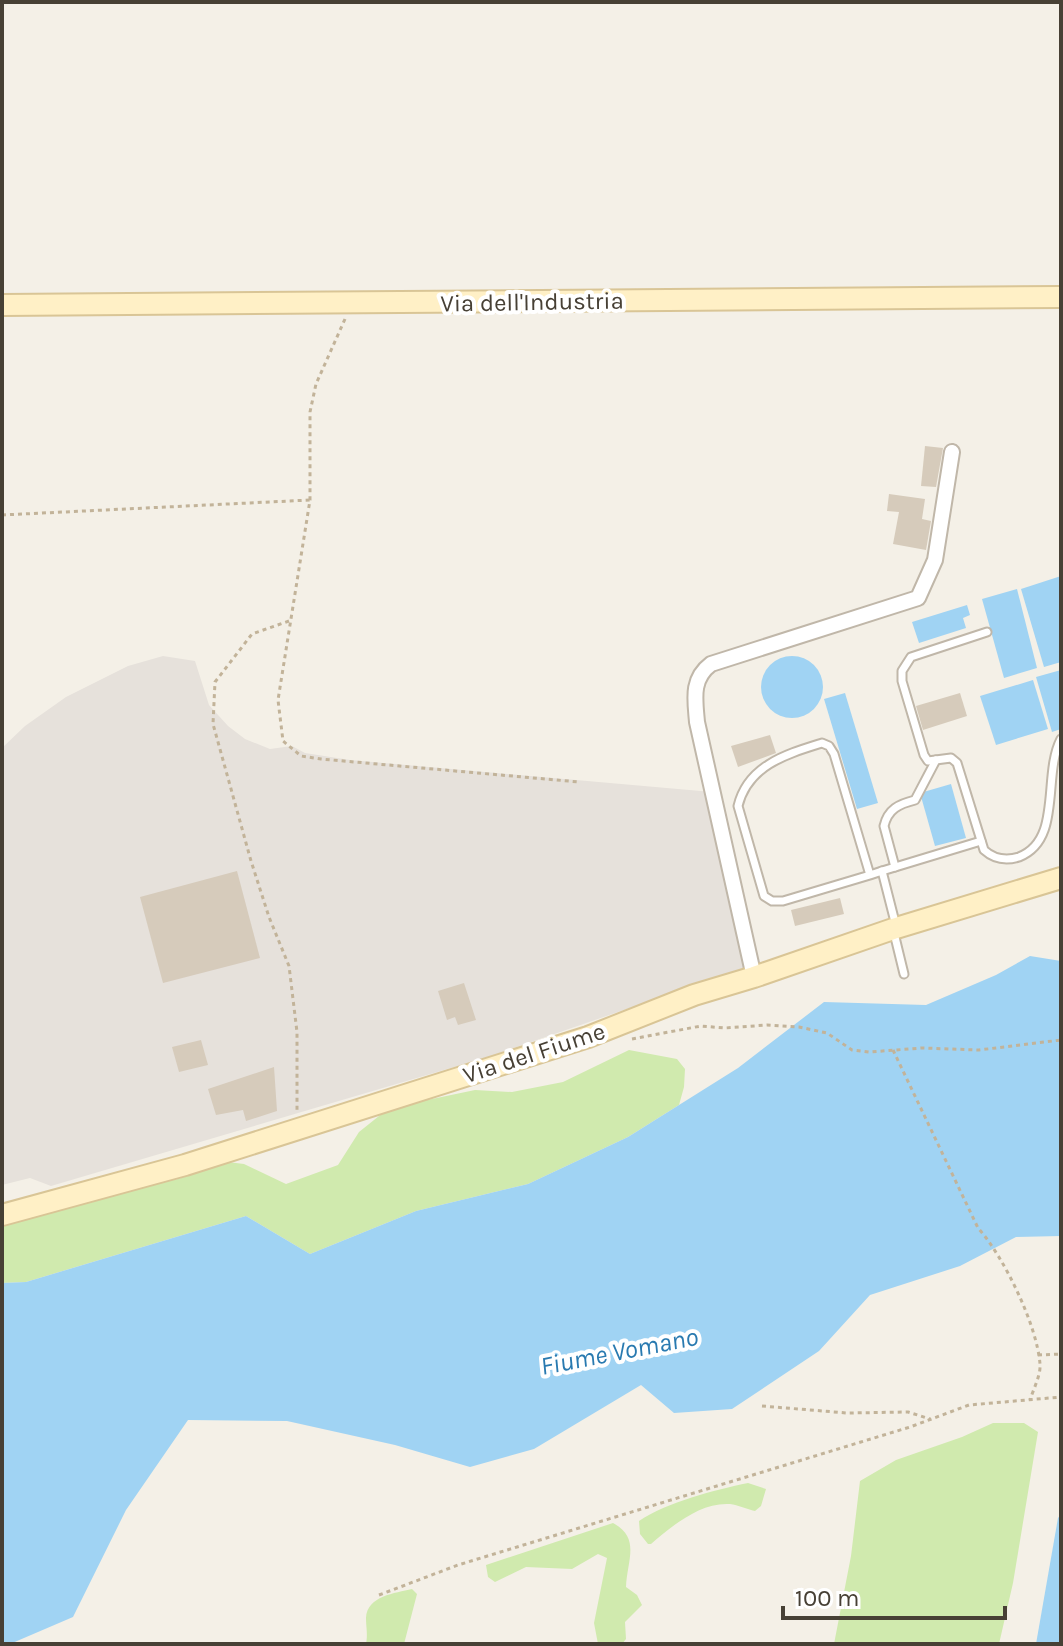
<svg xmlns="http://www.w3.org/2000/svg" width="1063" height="1646" viewBox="0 0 1063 1646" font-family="Karla,sans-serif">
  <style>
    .industrial { fill: #e6e1db }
    .green { fill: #d0eaae }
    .water { fill: #a0d3f3 }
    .building { fill: #d6cbbb }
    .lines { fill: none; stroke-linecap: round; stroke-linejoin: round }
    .lane-casing { stroke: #c0b7a9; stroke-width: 11 }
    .street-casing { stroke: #c0b7a9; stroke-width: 18 }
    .secondary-casing { stroke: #d9c596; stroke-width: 24 }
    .path { stroke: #c2b399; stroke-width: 3; stroke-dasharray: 4 4; stroke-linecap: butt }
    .lane { stroke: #fff; stroke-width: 7 }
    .street { stroke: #fff; stroke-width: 14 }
    .secondary { stroke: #fff0c6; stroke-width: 20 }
    .labels { text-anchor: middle; stroke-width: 8; stroke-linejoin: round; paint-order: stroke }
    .street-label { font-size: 24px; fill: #474035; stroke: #fff }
    .water-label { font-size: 26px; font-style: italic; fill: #297ab0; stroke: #fff }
  </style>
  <rect width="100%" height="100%" fill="#f4f0e7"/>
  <polygon class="industrial" points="163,656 195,661 209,705 228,726 245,739 270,749 292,746 305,753 350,760 712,792 748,967 744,976 670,994 488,1057 51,1186 30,1178 2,1185 2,748 25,726 66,697 128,666"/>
  <g class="green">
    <polygon points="629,1050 677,1059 685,1069 684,1087 679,1105 628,1137 528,1184 416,1211 310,1254 246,1216 26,1282 2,1283 2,1218 107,1192 178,1179 228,1162 244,1164 286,1184 338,1165 359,1132 389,1108 475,1090 512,1092 563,1082"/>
    <polygon points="993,1423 1024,1423 1038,1432 1013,1583 999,1644 834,1644 851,1556 860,1481 896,1460 962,1437"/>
    <path d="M748,1483l18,6 -5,17 -6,5c-8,-2 -17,-6 -25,-7 -30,-2 -58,22 -79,40h-3l-8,-10 -1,-13c28,-19 76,-31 109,-38z"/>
    <path d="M613,1523c28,15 14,37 13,64l11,8 5,10 -17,17 1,17 -4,5h-24l-4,-21 13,-65 -9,-4 -26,15 -46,-2 -31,15 -7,-5 -2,-12z"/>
    <path d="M412,1589l5,5 -13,50h-38c2,-9 0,-17 0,-26 1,-22 29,-25 46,-29z"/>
  </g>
  <g class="water">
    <polygon points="1061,576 1061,662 1044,667 1021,589"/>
    <polygon points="1017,589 1037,668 1004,678 982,599"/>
    <polygon points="967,605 970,615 963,618 966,628 919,643 912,622"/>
    <circle cx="792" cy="687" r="31"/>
    <polygon points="1061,670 1061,729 1052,732 1036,677"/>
    <polygon points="1033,680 1048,729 996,745 980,696"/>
    <polygon points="845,693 878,803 857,809 824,699"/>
    <polygon points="951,784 966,838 935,846 920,793"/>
    <polygon points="1030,956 1061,961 1061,1236 1016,1237 960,1266 870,1295 819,1351 732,1409 674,1413 641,1385 534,1449 470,1467 395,1445 287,1421 188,1420 126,1510 73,1617 10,1644 2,1644 2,1283 26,1282 246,1216 310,1254 416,1211 528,1184 628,1137 738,1068 824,1002 926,1005 996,975"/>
    <polygon points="1061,1514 1061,1640 1059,1644 1036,1644 1058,1518"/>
  </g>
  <g class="building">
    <polygon points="925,446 943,448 936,487 921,486"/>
    <polygon points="889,494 925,499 922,519 931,521 926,550 893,544 899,512 887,511"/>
    <polygon points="960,693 967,716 923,730 916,706"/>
    <polygon points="770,735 776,753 738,767 731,746"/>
    <polygon points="237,871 260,958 163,983 140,897"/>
    <polygon points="840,898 844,914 795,926 791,910"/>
    <polygon points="464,983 476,1020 458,1025 455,1017 447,1020 438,991"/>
    <polygon points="201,1040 208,1065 179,1072 172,1047"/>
    <polygon points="274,1067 277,1111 246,1121 243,1110 216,1115 208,1089"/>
  </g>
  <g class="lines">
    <g class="lane-casing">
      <g id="lane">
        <path d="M987,632l-76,25 -9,14v10l22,74 4,6 23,-3 6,5 27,87c10,9 22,11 35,7 44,-17 23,-82 42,-118"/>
        <path d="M895,867l-11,-41c4,-17 15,-22 31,-26l21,-40"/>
        <polyline points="882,871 896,926"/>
        <path d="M870,875l-36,-121 -5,-8 -7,-3c-35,11 -74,22 -84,63l26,90 8,5h11l87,-26 12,-4 99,-30"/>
        <polyline points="894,933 904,974"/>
      </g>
    </g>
    <g class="street-casing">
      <path id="street" d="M754,977l-57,-255c-2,-23 -6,-43 14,-58l207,-66 17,-38 17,-108"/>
    </g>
    <g class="secondary-casing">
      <g id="secondary">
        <polyline points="2,305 1061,297"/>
        <polyline points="2,1215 185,1165 588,1037 694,995 754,977 893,929 1061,878"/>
      </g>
    </g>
    <g class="path">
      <polyline points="345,319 316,384 310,412 310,500 278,700 283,741 301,756 321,759 579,782"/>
      <polyline points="2,515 310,500"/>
      <polyline points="289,621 252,634 215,682 213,724 251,861 269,917 289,966 297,1032 297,1113"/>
      <polyline points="632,1039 701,1026 725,1028 767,1025 799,1027 827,1033 852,1050 869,1052 922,1048 979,1050 1061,1040"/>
      <path d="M893,1050l85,178c26,29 59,97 62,136 1,11 -7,26 -10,36"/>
      <polyline points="1038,1355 1061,1354"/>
      <polyline points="762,1406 847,1413 908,1412 930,1419"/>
      <polyline points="379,1595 458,1565 910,1427 969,1405 1061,1397"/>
    </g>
    <use href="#lane" class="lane"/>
    <use href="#street" class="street"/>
    <use href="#secondary" class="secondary"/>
  </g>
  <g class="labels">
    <g class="street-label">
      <text transform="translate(532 302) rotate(-1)" y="8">Via dell'Industria</text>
      <text transform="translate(534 1053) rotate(-18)" y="8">Via del Fiume</text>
    </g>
    <g class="water-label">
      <text transform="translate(619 1351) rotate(-11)" y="9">Fiume Vomano</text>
    </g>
  </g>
  <rect width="1063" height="1646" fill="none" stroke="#474035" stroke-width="8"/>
  <path d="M783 1606v12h222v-12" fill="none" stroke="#474035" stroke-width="4"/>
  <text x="795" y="1606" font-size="24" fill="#474035" stroke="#ffffff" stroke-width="6" paint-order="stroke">100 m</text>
</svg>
